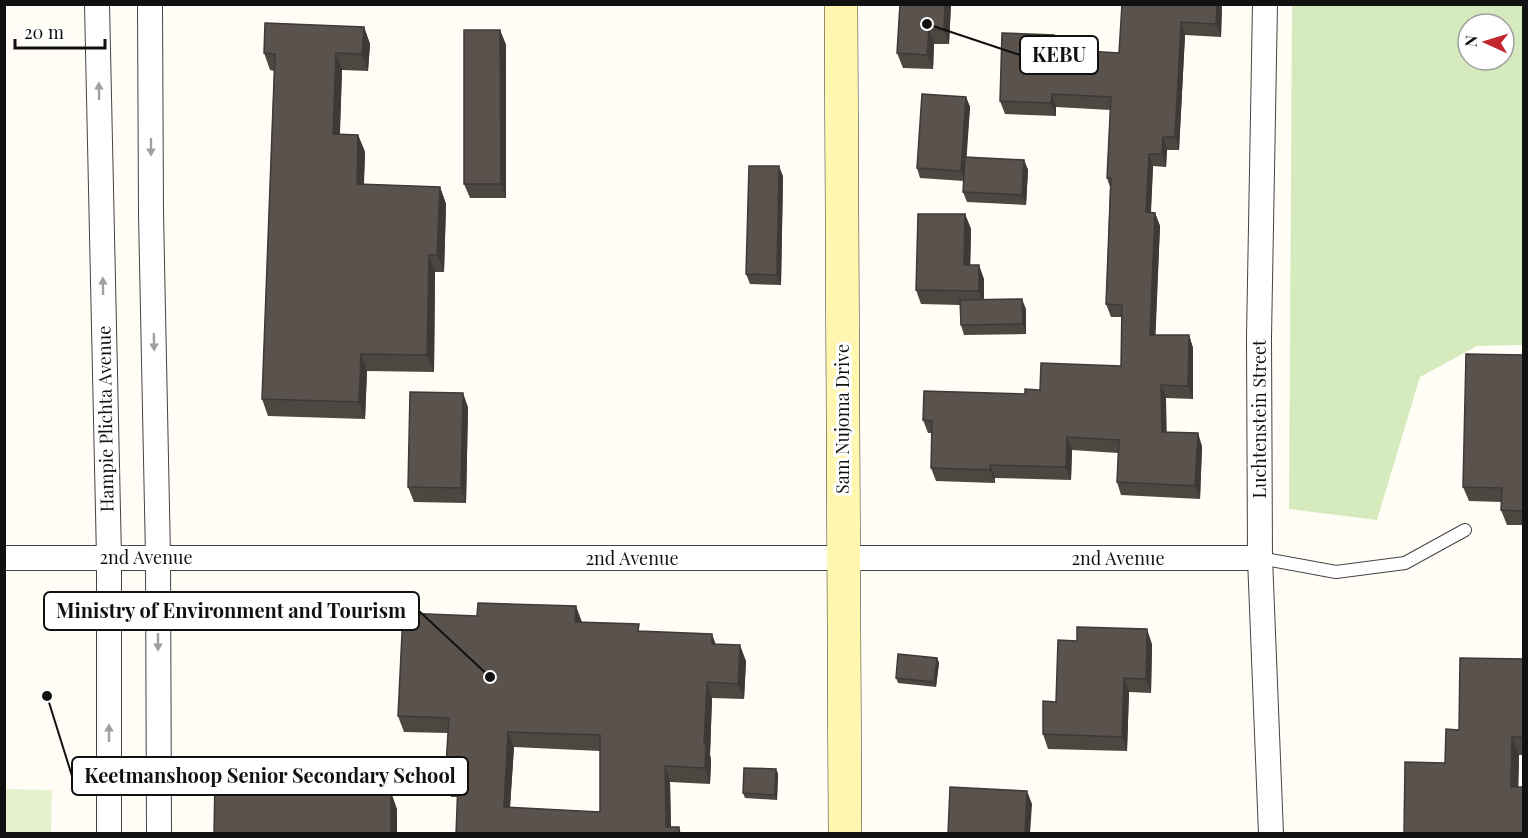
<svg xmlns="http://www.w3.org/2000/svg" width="1528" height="838" viewBox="0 0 1528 838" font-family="'Playfair Display',serif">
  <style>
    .grass { fill: #d5ebbd; fill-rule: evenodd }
    .pitch { fill: #e6f2cf }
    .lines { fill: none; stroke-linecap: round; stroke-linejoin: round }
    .lane-casing { stroke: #444; stroke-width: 14 }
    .street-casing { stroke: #444; stroke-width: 26 }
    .secondary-casing { stroke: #333; stroke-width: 34 }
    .lane { stroke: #fff; stroke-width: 12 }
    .street { stroke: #fff; stroke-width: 24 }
    .secondary { stroke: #fff6b0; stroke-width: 33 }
    .wall { fill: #4d4742; fill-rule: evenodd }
    .shaded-wall { fill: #3f3936 }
    .building { fill: #5a524d; stroke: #3f3936; stroke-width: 1.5; fill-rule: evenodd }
    .oneway { fill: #a0a0a0 }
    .labels { text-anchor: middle; stroke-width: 6; stroke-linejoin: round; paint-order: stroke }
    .street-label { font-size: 18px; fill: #111; stroke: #fff }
    .leader { fill: none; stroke: #111; stroke-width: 2 }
    .callout-dot { fill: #111; stroke: #fff; stroke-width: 2 }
    .callout { fill: #fff; stroke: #111; stroke-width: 2 }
    .callout-label { font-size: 20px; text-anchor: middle; font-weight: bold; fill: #111 }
  </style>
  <rect width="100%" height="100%" fill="#fffdf5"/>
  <path class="grass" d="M1292,5h231v340l-46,1 -57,31 -43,143 -88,-11zM1468,24h36v36h-36z"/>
  <polygon class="pitch" points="5,789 52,790 51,833 5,833"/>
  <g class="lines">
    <g class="lane-casing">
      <polyline id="lane" points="1260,558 1336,572 1405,563 1465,530"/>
    </g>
    <g class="street-casing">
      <g id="street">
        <polyline points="97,4 109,558 109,834"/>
        <polyline points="150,4 151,213 158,557 159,834"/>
        <polyline points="1265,4 1259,337 1260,558 1271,834"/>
        <polyline points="4,558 1260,558"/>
      </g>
    </g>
    <g class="secondary-casing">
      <polyline id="secondary" points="841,4 845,834"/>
    </g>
    <use href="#lane" class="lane"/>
    <use href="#street" class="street"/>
    <use href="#secondary" class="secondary"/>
  </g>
  <g class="wall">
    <polygon points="900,4 951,4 949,44 934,44 933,69 903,68 897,53"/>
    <polygon points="1122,4 1222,4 1221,37 1185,35 1179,150 1167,150 1166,167 1153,166 1151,213 1155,213 1160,226 1155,335 1189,335 1193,348 1193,399 1166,398 1166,432 1202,446 1200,499 1121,495 1117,482 1118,453 1072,450 1071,480 995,478 995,483 936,481 931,468 932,433 928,433 923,420 1040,390 1121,366 1122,317 1111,317 1106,304 1110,187 1107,178 1110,110 1056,107 1056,116 1005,114 1000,101 1054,35 1059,49 1119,53"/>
    <polygon points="364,27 370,44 368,71 342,70 340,134 358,135 365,152 364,184 440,187 446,204 444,272 435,272 434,372 367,371 365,419 268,416 262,399 274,71 270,70 264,53"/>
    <polygon points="500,30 506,45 506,198 470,198 464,184"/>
    <polygon points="966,97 970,107 966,157 1024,160 1028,170 1026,205 967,202 963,192 964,181 920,178 917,168"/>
    <polygon points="783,176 781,285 750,284 746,274"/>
    <polygon points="965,214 971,229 970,265 984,279 984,300 1026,309 1026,334 964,335 961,325 960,305 921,304 916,290"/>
    <polygon points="1524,355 1524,525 1507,525 1501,510 1502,502 1469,501 1463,487"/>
    <polygon points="468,407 466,503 414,502 408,487"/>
    <path d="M582,622l133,22 31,17 -2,38 -32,-1 -2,57 1,5 -1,24 -40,-2 1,45h8l2,7h-225l2,-37h-7l-6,-16 3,-48 -44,-1 -6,-16zM514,747l86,4v61l-90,-5z"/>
    <polygon points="1152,644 1151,693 1129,692 1127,751 1048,749 1043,734 1056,702"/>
    <polygon points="937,658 939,663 936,687 898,683 896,678"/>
    <polygon points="1524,659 1524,755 1519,755 1518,787 1524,834 1445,763 1459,730"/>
    <polygon points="776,769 778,774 777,800 745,798 743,793"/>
  </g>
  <g class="shaded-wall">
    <polygon points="945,4 951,4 949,44 944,30"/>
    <polygon points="1217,4 1222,4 1221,37 1216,24"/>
    <polygon points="1181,22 1185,35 1179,150 1175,137"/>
    <polygon points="364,27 370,44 368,71 362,54"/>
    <polygon points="929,29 934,44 933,69 927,55"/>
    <polygon points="500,30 506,45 506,198 501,184"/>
    <polygon points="1054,35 1059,48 1058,62 1053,49"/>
    <polygon points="336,53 342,70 339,151 333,134"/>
    <polygon points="1052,94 1056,107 1056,116 1051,103"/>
    <polygon points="966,97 970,107 965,181 961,171"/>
    <polygon points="358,135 365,152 363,201 357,184"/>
    <polygon points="1163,137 1167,150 1166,167 1162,154"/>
    <polygon points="1149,154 1153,166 1150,225 1146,212"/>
    <polygon points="1024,160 1028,170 1026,205 1022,195"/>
    <polygon points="779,166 783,176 781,285 777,275"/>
    <polygon points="440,187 446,204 444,272 437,255"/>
    <polygon points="1155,213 1160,226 1155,348 1150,335"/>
    <polygon points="965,214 971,229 970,279 964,265"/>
    <polygon points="429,255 435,272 434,372 427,355"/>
    <polygon points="979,265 984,279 984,306 979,291"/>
    <polygon points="1022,299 1026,309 1026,334 1023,324"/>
    <polygon points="1189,335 1193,348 1193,399 1188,386"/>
    <polygon points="361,354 367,371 365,419 359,402"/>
    <polygon points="1161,385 1166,398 1167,445 1162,432"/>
    <polygon points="463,393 468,407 466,503 461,488"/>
    <polygon points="1198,433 1202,446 1200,499 1195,486"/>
    <polygon points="1067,437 1072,450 1071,480 1066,467"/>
    <polygon points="990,465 995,478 995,483 990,470"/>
    <polygon points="576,606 582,622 575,622"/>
    <polygon points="1147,629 1152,644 1151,693 1146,679"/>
    <polygon points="712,634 718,650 712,644"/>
    <polygon points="740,645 746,661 744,699 738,684"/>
    <polygon points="937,658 939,663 936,687 934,682"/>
    <polygon points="1124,678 1129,692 1127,751 1122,737"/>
    <polygon points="707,682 712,698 710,755 711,760 710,784 705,768 704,744"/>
    <polygon points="508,732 514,747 509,822 504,807"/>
    <polygon points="1512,737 1519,755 1518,805 1511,787"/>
    <polygon points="665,766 670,782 671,834 666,827"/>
    <polygon points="283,769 289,786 283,786"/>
    <polygon points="776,769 778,774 777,800 775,795"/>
    <polygon points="1027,791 1032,804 1030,834 1025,834"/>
    <polygon points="391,792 397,809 397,834 391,834"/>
  </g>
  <g class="building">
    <polygon points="900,4 945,4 944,30 929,29 927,55 897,53"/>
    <polygon points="1122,4 1217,4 1216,24 1181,22 1175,137 1163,137 1162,154 1149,154 1146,212 1155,213 1150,335 1189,335 1188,386 1161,385 1162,432 1198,433 1195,486 1117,482 1119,440 1067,437 1066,467 990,465 990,470 931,468 932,421 923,420 924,391 1025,394 1025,389 1040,390 1041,363 1121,366 1122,305 1106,304 1111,178 1107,178 1111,97 1052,94 1051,103 1000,101 1002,33 1054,35 1053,49 1119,53"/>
    <polygon points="265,23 364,27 362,54 336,53 333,134 358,135 357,184 440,187 437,255 429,255 427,355 361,354 359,402 262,399 275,54 264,53"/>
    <polygon points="464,30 500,30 501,184 464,184"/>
    <polygon points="922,94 966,97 961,171 917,168"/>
    <polygon points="965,157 1024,160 1022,195 963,192"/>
    <polygon points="749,166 779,166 777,275 746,274"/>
    <polygon points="918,214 965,214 964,265 979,265 979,291 916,290"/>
    <polygon points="1022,299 1023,324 961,325 960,300"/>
    <polygon points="1466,354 1524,355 1524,511 1501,510 1502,488 1463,487"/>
    <polygon points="410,392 463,393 461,488 408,487"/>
    <path d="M478,603l98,3 -1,16 64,2 -1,7 74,3v10l28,1 -2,39 -31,-2 -3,62h2l-1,24 -40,-2 1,61h13v7h-223l2,-52 -13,-1 4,-63 -51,-2 5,-103 74,3zM508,732l92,3v77l-96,-5z"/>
    <polygon points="1077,627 1147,629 1146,679 1124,678 1122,737 1043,734 1043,701 1056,702 1058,640 1077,641"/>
    <polygon points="898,654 937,658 934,682 896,678"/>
    <polygon points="1460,658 1524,659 1524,737 1512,737 1511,787 1524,787 1524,834 1404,834 1405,762 1445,763 1446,729 1459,730"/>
    <polygon points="237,768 283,769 283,786 325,786 325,792 391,792 391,834 214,834 215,779 236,780"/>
    <polygon points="744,768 776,769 775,795 743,793"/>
    <polygon points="950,787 1027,791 1025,834 948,834"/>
  </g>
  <defs><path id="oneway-solid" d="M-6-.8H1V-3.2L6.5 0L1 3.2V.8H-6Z" transform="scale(1.5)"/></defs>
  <g class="oneway">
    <use href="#oneway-solid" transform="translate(99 91) rotate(-91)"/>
    <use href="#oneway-solid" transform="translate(151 147) rotate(90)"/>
    <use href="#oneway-solid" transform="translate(103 286) rotate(-91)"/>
    <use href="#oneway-solid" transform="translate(154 342) rotate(89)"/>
    <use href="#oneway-solid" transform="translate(158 642) rotate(90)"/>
    <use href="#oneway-solid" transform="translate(109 733) rotate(-90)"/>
  </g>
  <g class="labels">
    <g class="street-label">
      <text transform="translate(106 419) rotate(-91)" y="6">Hampie Plichta Avenue</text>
      <text transform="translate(843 419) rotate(-90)" y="6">Sam Nujoma Drive</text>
      <text transform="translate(1260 419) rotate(-90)" y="6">Luchtenstein Street</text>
      <text x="146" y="564">2nd Avenue</text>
      <text x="632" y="565">2nd Avenue</text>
      <text x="1118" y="565">2nd Avenue</text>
    </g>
  </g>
  <path class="leader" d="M927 24L1020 55M490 677L419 611M47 696L72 776"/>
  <g class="callout-dot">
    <circle cx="927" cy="24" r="6"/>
    <circle cx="490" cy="677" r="6"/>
    <circle cx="47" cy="696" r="6"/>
  </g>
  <g class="callout">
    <rect x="1020" y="36" width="78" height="38" rx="6"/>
    <rect x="44" y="592" width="375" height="38" rx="6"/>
    <rect x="72" y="757" width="396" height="38" rx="6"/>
  </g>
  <g class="callout-label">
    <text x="1059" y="62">KEBU</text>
    <text x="231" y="618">Ministry of Environment and Tourism</text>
    <text x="270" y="783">Keetmanshoop Senior Secondary School</text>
  </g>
  <rect width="1528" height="838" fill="none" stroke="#111111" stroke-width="12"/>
  <g transform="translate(1486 42) rotate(274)"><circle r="28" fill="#ffffff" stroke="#a0a0a0" stroke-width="1.5"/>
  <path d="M0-4.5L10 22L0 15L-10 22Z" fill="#c4262e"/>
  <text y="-9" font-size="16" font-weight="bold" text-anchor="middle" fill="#111111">N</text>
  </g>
  <path d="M15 39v9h90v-9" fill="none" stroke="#111111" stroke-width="3"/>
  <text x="24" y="39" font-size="18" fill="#111111" stroke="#ffffff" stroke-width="4.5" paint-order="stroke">20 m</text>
</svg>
